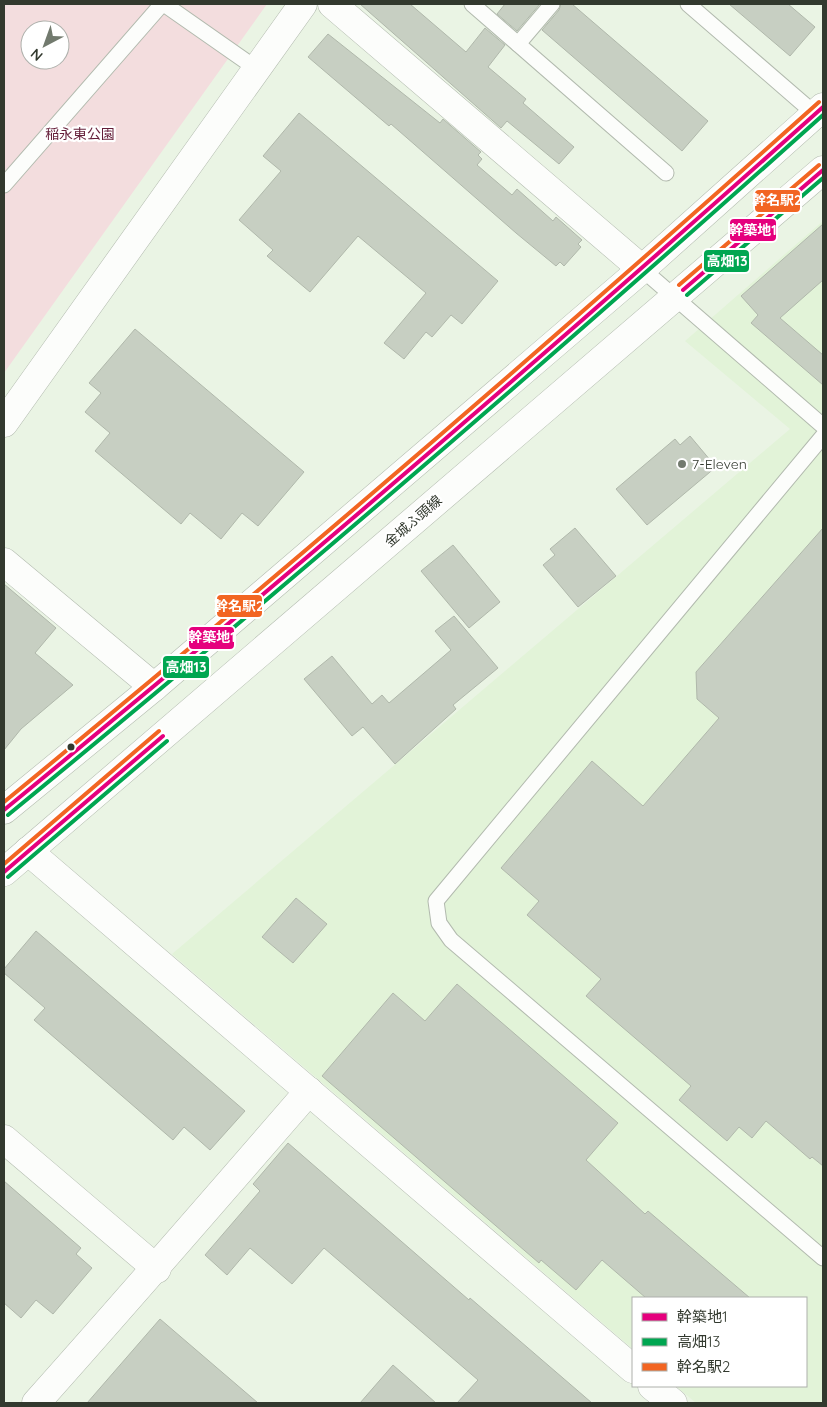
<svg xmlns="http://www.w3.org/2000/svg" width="827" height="1407" viewBox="0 0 827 1407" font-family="Quicksand,'Noto Sans JP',sans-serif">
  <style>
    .built { fill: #e2f3d8 }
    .green { fill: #f3ddde; fill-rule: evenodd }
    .building { fill: #c7cfc2; stroke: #b0b8ab }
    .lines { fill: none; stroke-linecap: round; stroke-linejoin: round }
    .lane-casing { stroke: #b2baae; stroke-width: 17 }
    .street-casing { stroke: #b2baae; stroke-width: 29 }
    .secondary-casing { stroke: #b2baae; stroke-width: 29 }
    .primary-casing { stroke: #b2baae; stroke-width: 29 }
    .lane { stroke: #fcfdfb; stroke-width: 15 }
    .street { stroke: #fcfdfb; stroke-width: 28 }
    .secondary { stroke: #fcfdfb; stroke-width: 28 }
    .primary { stroke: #fcfdfb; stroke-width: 28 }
    .bus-1-casing { stroke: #fff; stroke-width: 8 }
    .bus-2-casing { stroke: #fff; stroke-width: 8 }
    .bus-3-casing { stroke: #fff; stroke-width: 8 }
    .bus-1 { stroke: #e5007d; stroke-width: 4 }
    .bus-2 { stroke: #00a651; stroke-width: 4 }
    .bus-3 { stroke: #f26522; stroke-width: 4 }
    .poi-dot { fill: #727a6e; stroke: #fff; stroke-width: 2 }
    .bus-dot { fill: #32392e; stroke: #fff; stroke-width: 2 }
    .labels { text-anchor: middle; stroke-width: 4.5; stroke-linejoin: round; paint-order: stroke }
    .park-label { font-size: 14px; fill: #641e39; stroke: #fff }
    .poi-label { font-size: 14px; fill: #32392e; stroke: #fff; text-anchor: start }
    .street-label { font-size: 14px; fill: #32392e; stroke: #fff }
    .line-badge { stroke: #fff; stroke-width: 2 }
    .badge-label { font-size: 14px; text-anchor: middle; font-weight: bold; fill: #fff }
  </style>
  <rect width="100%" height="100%" fill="#eaf4e4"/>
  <polygon class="built" points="823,221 823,1403 696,1403 676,1386 806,1386 806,1298 633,1298 633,1349 172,954 790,429 685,341"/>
  <path class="green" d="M4,4h263l-263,369zM30,30h30v30h-30z"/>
  <g class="building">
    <polygon points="360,4 410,4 466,52 485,28 505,45 488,67 526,99 523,103 574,147 559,164 507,121 501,128"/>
    <polygon points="505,4 540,4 517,31 497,14"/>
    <polygon points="561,4 572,4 708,121 682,151 542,30 559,10"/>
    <polygon points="729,4 788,4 815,27 790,56"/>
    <polygon points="328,34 440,123 443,119 481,152 478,155 482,159 477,165 512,195 517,189 553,221 556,217 582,240 578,244 581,247 564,266 560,262 556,266 516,233 391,124 389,126 308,57"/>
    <polygon points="299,113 498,281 462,324 451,315 432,337 426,332 404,359 384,343 426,293 358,236 310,292 267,256 273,250 239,220 281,171 263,156"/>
    <polygon points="823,224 823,280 780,318 823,355 823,385 751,323 758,315 741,296"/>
    <polygon points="135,329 304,472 258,526 242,513 221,539 190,513 181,524 95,451 110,433 85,412 101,393 89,383"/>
    <polygon points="690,436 716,467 647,525 616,489 675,439 680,445"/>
    <polygon points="575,528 616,576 578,607 543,565 555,555 550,549"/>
    <polygon points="823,528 823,1166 812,1157 810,1159 766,1121 752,1138 739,1127 727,1141 679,1100 691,1086 586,996 601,979 527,915 539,901 501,868 592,761 643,806 719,718 697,699 696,672"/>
    <polygon points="453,545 500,602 469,628 421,571"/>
    <polygon points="4,584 56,628 35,653 73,685 21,729 4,750"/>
    <polygon points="454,616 498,668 453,705 456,709 395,764 363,727 352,736 304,679 332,656 372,704 382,695 389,703 451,650 435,631"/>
    <polygon points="296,898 327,924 293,963 262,937"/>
    <polygon points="36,931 245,1111 210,1150 184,1127 173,1140 34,1020 45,1008 4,973 4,969"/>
    <polygon points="457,984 618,1123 586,1160 645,1214 648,1211 750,1298 646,1298 602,1260 576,1290 541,1260 539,1263 322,1076 393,993 425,1021"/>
    <polygon points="288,1143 469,1300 470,1298 592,1403 457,1403 478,1380 324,1248 292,1284 250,1248 227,1275 205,1255 260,1191 253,1184"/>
    <polygon points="4,1181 81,1248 76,1254 92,1268 53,1314 36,1300 21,1318 4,1303"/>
    <polygon points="160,1319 258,1403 87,1403"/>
    <polygon points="393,1365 436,1403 360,1403"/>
  </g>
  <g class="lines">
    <g class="lane-casing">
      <g id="lane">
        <polyline points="164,4 257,69"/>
        <polyline points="472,4 666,173"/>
        <polyline points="688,4 815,114"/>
        <polyline points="518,44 552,4"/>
        <polyline points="4,185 162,4"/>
        <polyline points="642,269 823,426"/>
        <polyline points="823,436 436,901 439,923 451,940 823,1258"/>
      </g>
    </g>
    <g class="street-casing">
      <g id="street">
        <polyline points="332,4 642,269"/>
        <polyline points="4,562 154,687"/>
        <polyline points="28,851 633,1369"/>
        <polyline points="4,1139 157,1269"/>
        <polyline points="652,1386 673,1403"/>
        <path d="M36,1403c92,-103 182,-207 273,-312"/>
      </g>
    </g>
    <g class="secondary-casing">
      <polyline id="secondary" points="4,423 303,4"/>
    </g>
    <g class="primary-casing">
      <g id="primary">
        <polyline points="4,810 154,687 642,269 823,107"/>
        <polyline points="4,872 823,170"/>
      </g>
    </g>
    <use href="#lane" class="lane"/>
    <use href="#street" class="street"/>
    <use href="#secondary" class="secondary"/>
    <use href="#primary" class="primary"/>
    <g class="bus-1-casing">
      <g id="bus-1">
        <polyline points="683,290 823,170"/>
        <path d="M4,810c278,-228 551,-463 819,-703"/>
        <polyline points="4,872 163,736"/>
      </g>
    </g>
    <g class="bus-2-casing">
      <g id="bus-2">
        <polyline points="687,295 823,178"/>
        <path d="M8,815c277,-227 548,-461 815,-700"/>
        <polyline points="8,877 167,741"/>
      </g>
    </g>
    <g class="bus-3-casing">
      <g id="bus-3">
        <polyline points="679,285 819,165"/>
        <path d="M4,802c277,-227 548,-461 815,-700"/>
        <polyline points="4,864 159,731"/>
      </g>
    </g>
    <use href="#bus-1" class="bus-1"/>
    <use href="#bus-2" class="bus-2"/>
    <use href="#bus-3" class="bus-3"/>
  </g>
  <circle class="poi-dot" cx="682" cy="464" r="5"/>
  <circle class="bus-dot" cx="71" cy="747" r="4.5"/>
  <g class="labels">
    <g class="park-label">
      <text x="80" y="139">稲永東公園</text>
    </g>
    <g class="poi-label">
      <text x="692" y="469">7-Eleven</text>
    </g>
    <g class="street-label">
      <text transform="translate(413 521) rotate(-41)" y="5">金城ふ頭線</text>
    </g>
  </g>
  <g class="line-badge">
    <rect x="754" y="189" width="47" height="24" rx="5" fill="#f26522"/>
    <rect x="729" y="218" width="48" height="24" rx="5" fill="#e5007d"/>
    <rect x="703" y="249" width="47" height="24" rx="5" fill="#00a651"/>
    <rect x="216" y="594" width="47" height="24" rx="5" fill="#f26522"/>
    <rect x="188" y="626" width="47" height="24" rx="5" fill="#e5007d"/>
    <rect x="162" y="655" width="48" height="24" rx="5" fill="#00a651"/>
  </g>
  <g class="badge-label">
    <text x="777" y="205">幹名駅2</text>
    <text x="753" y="235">幹築地1</text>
    <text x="727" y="266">高畑13</text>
    <text x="239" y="611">幹名駅2</text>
    <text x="212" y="642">幹築地1</text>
    <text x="186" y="672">高畑13</text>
  </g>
  <rect width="827" height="1407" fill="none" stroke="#32392e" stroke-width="10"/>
  <rect x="632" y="1297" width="175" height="90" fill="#ffffff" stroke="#adb0ab"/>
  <rect x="642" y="1313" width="25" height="8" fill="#e5007d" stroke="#adb0ab"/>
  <text x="677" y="1322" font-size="15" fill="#32392e">幹築地1</text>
  <rect x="642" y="1338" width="25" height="8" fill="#00a651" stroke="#adb0ab"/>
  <text x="677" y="1347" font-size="15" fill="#32392e">高畑13</text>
  <rect x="642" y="1363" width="25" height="8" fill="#f26522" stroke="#adb0ab"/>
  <text x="677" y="1372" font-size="15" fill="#32392e">幹名駅2</text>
  <g transform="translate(45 45) rotate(221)"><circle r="24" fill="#ffffff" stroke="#adb0ab"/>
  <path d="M0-4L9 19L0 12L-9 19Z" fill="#727a6e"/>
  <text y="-8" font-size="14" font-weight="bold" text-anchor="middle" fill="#32392e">N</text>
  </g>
</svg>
